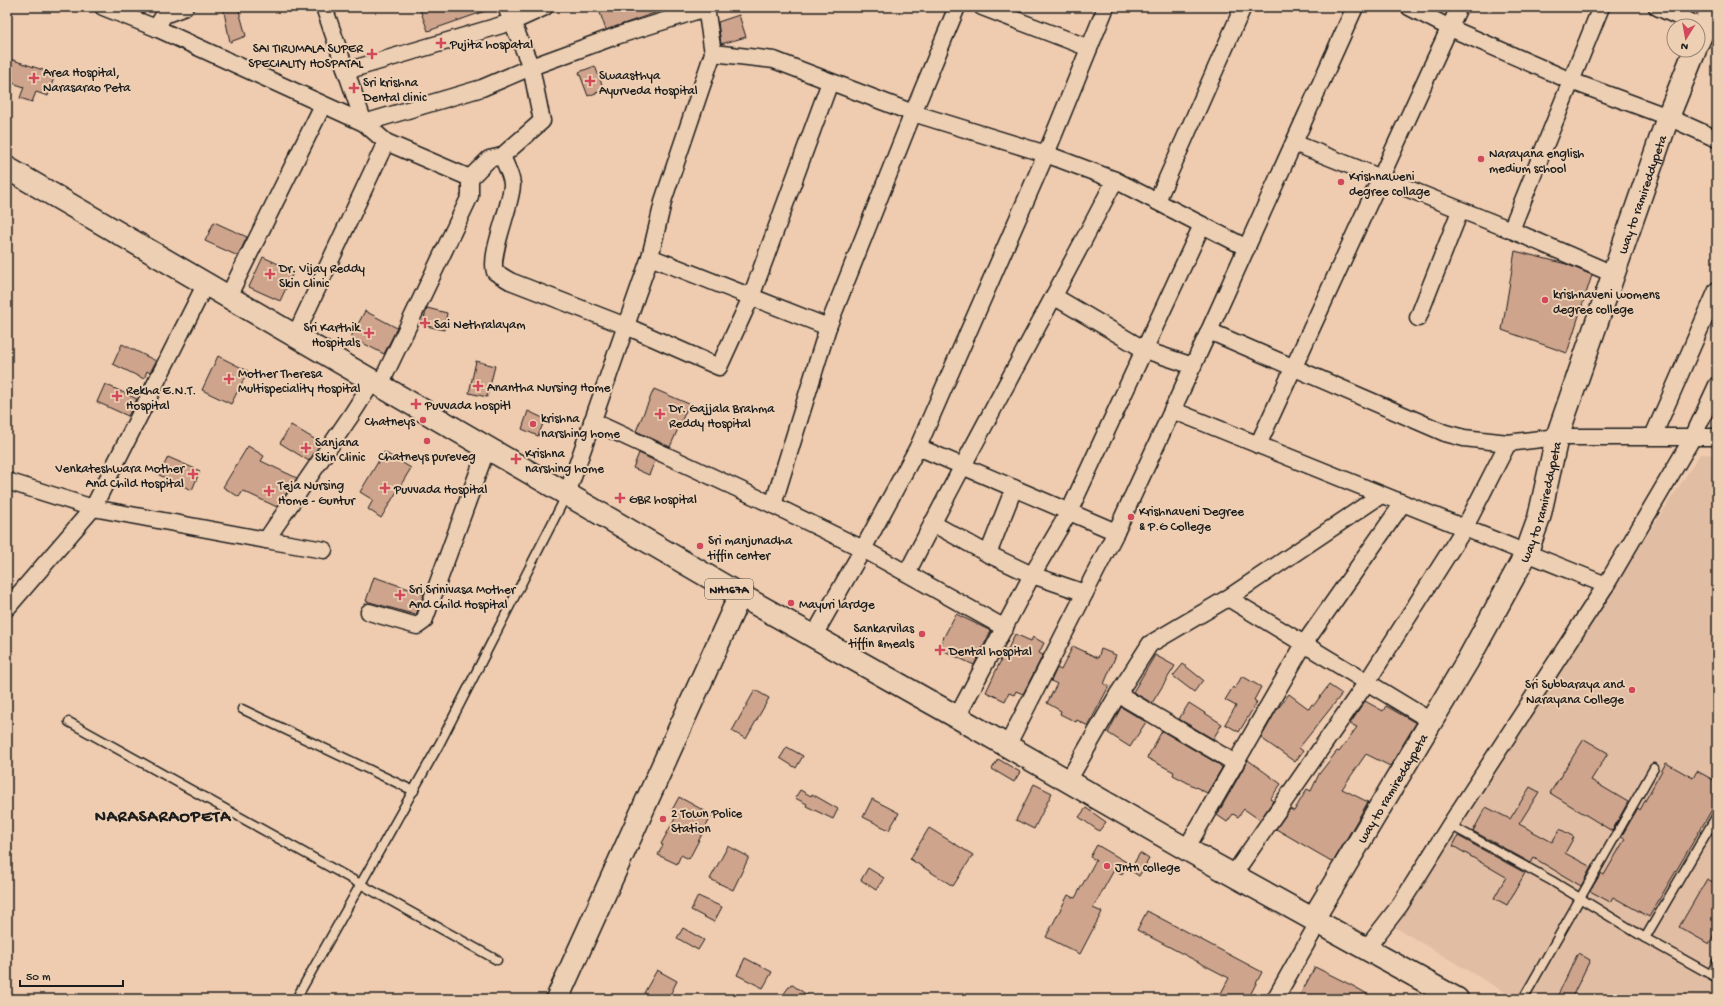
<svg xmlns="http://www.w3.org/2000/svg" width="1724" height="1006" viewBox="0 0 1724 1006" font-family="'Gochi Hand',sans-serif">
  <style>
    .built { fill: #e1bda3 }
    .building { fill: #cea48d; stroke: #1c1c1c }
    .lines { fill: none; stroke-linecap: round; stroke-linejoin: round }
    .lane-casing { stroke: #1c1c1c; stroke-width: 11 }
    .street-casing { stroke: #1c1c1c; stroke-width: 19 }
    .secondary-casing { stroke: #1c1c1c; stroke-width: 25 }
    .highway-casing { stroke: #1c1c1c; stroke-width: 25 }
    .lane { stroke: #edcfb3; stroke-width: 8 }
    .street { stroke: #edcfb3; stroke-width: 16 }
    .secondary { stroke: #edcfb3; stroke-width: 22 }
    .highway { stroke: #edcfb3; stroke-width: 22 }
    .poi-dot { fill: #d1495b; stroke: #edcfb3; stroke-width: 1.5 }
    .labels { text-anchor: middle; stroke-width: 4; stroke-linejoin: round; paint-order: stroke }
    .shield { fill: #edcfb3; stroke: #5b5249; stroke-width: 1 }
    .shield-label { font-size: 12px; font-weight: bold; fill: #1c1c1c }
    .poi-label { font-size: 13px; fill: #1c1c1c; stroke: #edcfb3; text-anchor: start }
    .street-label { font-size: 13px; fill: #1c1c1c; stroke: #edcfb3 }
    .district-label { font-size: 17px; font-weight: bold; letter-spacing: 1px; fill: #1c1c1c; stroke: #edcfb3 }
  </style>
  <rect width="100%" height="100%" fill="#efccb0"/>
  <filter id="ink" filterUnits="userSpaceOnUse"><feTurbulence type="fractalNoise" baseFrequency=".025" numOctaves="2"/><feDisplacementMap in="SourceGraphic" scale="8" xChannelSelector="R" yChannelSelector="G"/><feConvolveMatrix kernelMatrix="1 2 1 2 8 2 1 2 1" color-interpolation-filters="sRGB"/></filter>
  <g filter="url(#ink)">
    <polygon class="built" points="1700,454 1717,455 1717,999 1516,999 1393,926"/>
    <g class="building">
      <polygon points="223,7 238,7 246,36 230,42"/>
      <polygon points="419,7 491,7 491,9 428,31"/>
      <polygon points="598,7 665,7 666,9 606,30"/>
      <polygon points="739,15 746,37 721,44 718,22"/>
      <polygon points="10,59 55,74 48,96 36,92 32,102 20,98 24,87 7,81 7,67"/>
      <polygon points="595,66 604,90 588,96 579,72"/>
      <polygon points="214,222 247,237 238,256 205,241"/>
      <polygon points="1515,251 1566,264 1592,275 1567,353 1502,330"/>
      <polygon points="263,257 294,271 280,301 249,287"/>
      <polygon points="427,308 447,313 444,330 422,325"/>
      <polygon points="365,311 397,328 384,354 351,337"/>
      <polygon points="122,344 156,361 150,373 147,371 144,379 113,364"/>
      <polygon points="218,356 248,371 231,404 202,390"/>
      <polygon points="476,361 495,366 487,397 469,393"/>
      <polygon points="105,384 137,399 128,416 97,402"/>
      <polygon points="654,389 689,404 670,447 636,431"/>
      <polygon points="528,411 545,419 538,436 522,429"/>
      <polygon points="291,425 321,443 309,461 280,443"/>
      <polygon points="248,446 264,456 261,461 297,478 277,507 243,491 239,497 223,487"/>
      <polygon points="384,452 411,468 381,518 368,509 373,500 360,492"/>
      <polygon points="639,453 655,461 649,475 633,468"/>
      <polygon points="168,457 200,471 192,490 159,475"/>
      <polygon points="374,577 424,594 416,615 366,601"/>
      <polygon points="956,614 991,631 974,665 938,648"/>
      <polygon points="1015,634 1031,641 1033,637 1044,643 1039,653 1043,655 1023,694 1016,691 1014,695 1009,693 1005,701 986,692 1001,660 998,659 1003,650 1007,651"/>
      <polygon points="1073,646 1098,658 1101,649 1116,655 1104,684 1109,686 1088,726 1077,720 1076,722 1060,714 1061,711 1047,703 1057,684 1051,681 1057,668 1061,670"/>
      <polygon points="1155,655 1175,666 1152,703 1133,692"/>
      <polygon points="1183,664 1203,680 1194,692 1173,676"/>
      <polygon points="1242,676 1261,687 1254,700 1257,702 1239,732 1225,724 1236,706 1225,700 1233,687 1235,689"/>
      <polygon points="1329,685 1342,694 1299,748 1303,751 1295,762 1261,738 1276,711 1289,694 1309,709 1312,704 1314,705"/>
      <polygon points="755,690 769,698 746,739 732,731"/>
      <polygon points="1365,701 1383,711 1386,706 1416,723 1390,766 1366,754 1342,789 1368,802 1333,862 1276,829 1290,809 1294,811 1307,789 1311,791 1319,774 1337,751 1339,752 1357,727 1350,724"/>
      <polygon points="1189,703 1222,724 1213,739 1179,719"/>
      <polygon points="1121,707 1146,722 1130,747 1108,733"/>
      <polygon points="1162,731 1220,765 1222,768 1207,793 1173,775 1174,772 1147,758"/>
      <polygon points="1584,739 1608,753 1591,780 1628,802 1612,831 1550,793"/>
      <polygon points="787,747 803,756 796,768 780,758"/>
      <polygon points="998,759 1020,772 1014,782 992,769"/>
      <polygon points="1248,760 1281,784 1270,799 1273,801 1260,820 1244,809 1238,817 1233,814 1227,822 1217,815"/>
      <polygon points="1666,763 1693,778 1697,771 1717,782 1717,801 1649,917 1613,897 1610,902 1590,891 1601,873 1604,875 1625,839 1621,837 1638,808 1640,810"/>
      <polygon points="1034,784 1052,793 1034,829 1016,820"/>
      <polygon points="1530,787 1539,792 1519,824 1552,842 1560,829 1574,837 1565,853 1591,867 1581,886 1534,858 1531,863 1473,831 1486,807 1510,819"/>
      <polygon points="800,790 811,796 812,794 838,809 833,819 806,806 807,804 795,798"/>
      <polygon points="679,797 712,815 689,859 681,855 677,864 658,855 663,845 661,844 678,813 672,810"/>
      <polygon points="872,799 899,813 889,830 863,817"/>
      <polygon points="1086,808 1106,822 1099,831 1079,817"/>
      <polygon points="929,828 973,855 953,886 910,859"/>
      <polygon points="1458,836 1525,873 1507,905 1494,898 1506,877 1453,846"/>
      <polygon points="1097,845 1128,863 1122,874 1114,870 1093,908 1102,912 1080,954 1046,937 1068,895 1075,898 1096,860 1090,857"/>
      <polygon points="728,846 749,857 733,890 710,879"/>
      <polygon points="1140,853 1149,859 1139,876 1130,870"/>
      <polygon points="868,868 884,878 876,890 861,880"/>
      <polygon points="1707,879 1717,884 1717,929 1709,944 1679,927"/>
      <polygon points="698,896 722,907 714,922 691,910"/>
      <polygon points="1147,911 1262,972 1248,999 1218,999 1229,978 1137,930"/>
      <polygon points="683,928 704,940 698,950 677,938"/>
      <polygon points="1578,953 1590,960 1571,999 1556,999"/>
      <polygon points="745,958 772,972 763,988 737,975"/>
      <polygon points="1315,967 1355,987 1376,999 1298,999"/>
      <polygon points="657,970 677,981 668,999 656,999 644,993"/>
      <polygon points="791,984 813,999 780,999"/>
    </g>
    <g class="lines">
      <g class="lane-casing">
        <g id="lane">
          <polyline points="242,709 414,791"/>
          <polyline points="69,722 497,960"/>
          <polyline points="1450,825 1552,881 1645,938 1717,978"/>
          <polyline points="1645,938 1717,815"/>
          <polyline points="1711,974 1717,962"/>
          <polyline points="296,999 440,743 567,494"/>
          <polyline points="1523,999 1654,768"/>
        </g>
      </g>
      <g class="street-casing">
        <g id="street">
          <polyline points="103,7 156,28 364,123 386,142 470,178"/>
          <polyline points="324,7 364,123"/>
          <polyline points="982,7 1089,48"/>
          <polyline points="1409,7 1450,28 1571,81 1668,117 1717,139"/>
          <polyline points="1657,7 1704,28"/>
          <polyline points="156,28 164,15 185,7"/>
          <polyline points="713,53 774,60 913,113 1046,154 1115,180"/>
          <polyline points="346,71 512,22 545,7"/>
          <polyline points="364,123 482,88 531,67 506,7"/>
          <polyline points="1294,143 1511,230 1613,274"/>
          <path d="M502,156c3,8 10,20 10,29 -1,22 -23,69 -17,87l15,9 116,45 93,41 32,-70 79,-215"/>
          <polyline points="1157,201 1243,7"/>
          <polyline points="1511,230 1601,7"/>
          <polyline points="650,257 828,327"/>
          <polyline points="228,297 323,105"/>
          <polyline points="1055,297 1145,350 1193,366"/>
          <polyline points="1418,318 1460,211"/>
          <polyline points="1209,331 1445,433 1464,438 1508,443 1557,437 1717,437"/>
          <polyline points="295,336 386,142"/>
          <polyline points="380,385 470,196 470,178 489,159 502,156 542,121 531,67 616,36 709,7"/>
          <polyline points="1172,410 1606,585"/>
          <polyline points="592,421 773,505 863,549 1005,628"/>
          <polyline points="1653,436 1717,290"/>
          <polyline points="1258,445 1459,7"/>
          <polyline points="918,447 1116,532"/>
          <polyline points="7,481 93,508 266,540"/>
          <polyline points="567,494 650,257 664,198 713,53 706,7"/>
          <polyline points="773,505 828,327 913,113 957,7"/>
          <polyline points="932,523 988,554 1032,575 1085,593"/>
          <polyline points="324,550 266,540 352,414 373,381"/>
          <polyline points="988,554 1014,488"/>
          <path d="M907,573c67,-132 140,-261 208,-393l132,68"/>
          <polyline points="1228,598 1431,721"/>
          <polyline points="7,608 93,508 206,283"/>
          <polyline points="369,612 417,626 424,621 487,448"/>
          <polyline points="813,637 863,549 918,447 1046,154 1106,7"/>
          <polyline points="1118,694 1235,763"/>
          <polyline points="957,717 1032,575 1069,512 1202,225"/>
          <polyline points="1007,746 1116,532 1209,331 1355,7"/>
          <polyline points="1068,781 1118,694 1150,644 1228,598 1381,495"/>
          <polyline points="1186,849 1304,644 1403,503"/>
          <polyline points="1233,875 1367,682 1464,529 1508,443"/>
          <polyline points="1366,949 1400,905 1450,825 1606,585 1693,437 1717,385"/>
          <polyline points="1275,999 1318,923"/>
        </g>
      </g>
      <g class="secondary-casing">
        <g id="secondary">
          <polyline points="1698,42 1713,7"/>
          <path id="s1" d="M1313,919l155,-259 58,-106 13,-36 18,-81 111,-320 27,-67"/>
          <polyline points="557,999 740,595"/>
        </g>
      </g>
      <g class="highway-casing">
        <polyline id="highway" points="7,168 740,595 957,717 1186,849 1457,999"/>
      </g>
      <use href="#lane" class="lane"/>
      <use href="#street" class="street"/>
      <use href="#secondary" class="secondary"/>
      <use href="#highway" class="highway"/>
    </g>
  </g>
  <g class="poi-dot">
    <path d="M439 37h4v4h4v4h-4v4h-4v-4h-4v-4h4z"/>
    <path d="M370 48h4v4h4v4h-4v4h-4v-4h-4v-4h4z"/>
    <path d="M32 72h4v4h4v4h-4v4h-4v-4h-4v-4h4z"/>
    <path d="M588 75h4v4h4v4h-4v4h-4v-4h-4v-4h4z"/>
    <path d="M352 82h4v4h4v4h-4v4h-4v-4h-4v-4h4z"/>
    <circle cx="1481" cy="159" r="4"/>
    <circle cx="1341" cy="182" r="4"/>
    <path d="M268 268h4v4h4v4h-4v4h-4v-4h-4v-4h4z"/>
    <circle cx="1545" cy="300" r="4"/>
    <path d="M423 317h4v4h4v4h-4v4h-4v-4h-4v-4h4z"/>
    <path d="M367 327h4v4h4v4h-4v4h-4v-4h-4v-4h4z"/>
    <path d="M227 373h4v4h4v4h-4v4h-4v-4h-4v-4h4z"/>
    <path d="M476 380h4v4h4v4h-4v4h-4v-4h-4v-4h4z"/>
    <path d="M115 390h4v4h4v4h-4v4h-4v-4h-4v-4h4z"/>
    <path d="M414 398h4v4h4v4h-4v4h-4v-4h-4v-4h4z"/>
    <path d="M658 408h4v4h4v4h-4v4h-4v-4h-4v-4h4z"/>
    <circle cx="423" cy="420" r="4"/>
    <circle cx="533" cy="424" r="4"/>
    <circle cx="427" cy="441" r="4"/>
    <path d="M304 442h4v4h4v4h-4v4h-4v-4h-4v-4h4z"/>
    <path d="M514 453h4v4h4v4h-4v4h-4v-4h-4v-4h4z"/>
    <path d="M191 468h4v4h4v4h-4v4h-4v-4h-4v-4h4z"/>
    <path d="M383 482h4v4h4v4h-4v4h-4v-4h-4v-4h4z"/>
    <path d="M267 485h4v4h4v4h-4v4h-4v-4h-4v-4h4z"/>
    <path d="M618 492h4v4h4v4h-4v4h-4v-4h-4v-4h4z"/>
    <circle cx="1131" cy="517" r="4"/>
    <circle cx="700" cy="546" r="4"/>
    <path d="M398 589h4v4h4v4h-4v4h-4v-4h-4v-4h4z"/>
    <circle cx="791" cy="603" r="4"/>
    <circle cx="922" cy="634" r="4"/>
    <path d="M938 644h4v4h4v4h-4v4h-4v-4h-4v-4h4z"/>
    <circle cx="1632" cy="690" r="4"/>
    <circle cx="663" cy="819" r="4"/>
    <circle cx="1107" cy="866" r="4"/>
  </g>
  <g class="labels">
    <rect class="shield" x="705" y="579" width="48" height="20" rx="3"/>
    <g class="shield-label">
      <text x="729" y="593">NH167A</text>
    </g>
    <g class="poi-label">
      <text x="450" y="48">Pujita hospatal</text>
      <text x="363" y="52" text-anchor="end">SAI TIRUMALA SUPER<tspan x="363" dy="15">SPECIALITY HOSPATAL</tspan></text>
      <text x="43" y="76">Area Hospital,<tspan x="43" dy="15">Narasarao Peta</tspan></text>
      <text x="599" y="79">Swaasthya<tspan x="599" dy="15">Ayurveda Hospital</tspan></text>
      <text x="363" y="86">Sri krishna<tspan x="363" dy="15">Dental clinic</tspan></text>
      <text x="1489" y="157">Narayana english<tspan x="1489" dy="15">medium school</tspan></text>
      <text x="1349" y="180">Krishnaweni<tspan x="1349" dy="15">degree collage</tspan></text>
      <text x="279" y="272">Dr. Vijay Reddy<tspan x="279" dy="15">Skin Clinic</tspan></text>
      <text x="1553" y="298">krishnaveni womens<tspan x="1553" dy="15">degree college</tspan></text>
      <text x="434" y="328">Sai Nethralayam</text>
      <text x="360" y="331" text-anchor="end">Sri Karthik<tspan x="360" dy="15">Hospitals</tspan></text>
      <text x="238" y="377">Mother Theresa<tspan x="238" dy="15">Multispeciality Hospital</tspan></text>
      <text x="487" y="391">Anantha Nursing Home</text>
      <text x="126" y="394">Rekha E.N.T.<tspan x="126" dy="15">Hospital</tspan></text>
      <text x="425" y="409">Puvvada hospitl</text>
      <text x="669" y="412">Dr. Gajjala Brahma<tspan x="669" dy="15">Reddy Hospital</tspan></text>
      <text x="541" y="422">krishna<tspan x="541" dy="15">narshing home</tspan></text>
      <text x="415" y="425" text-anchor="end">Chatneys</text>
      <text x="315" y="446">Sanjana<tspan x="315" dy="15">Skin Clinic</tspan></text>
      <text x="525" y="457">Krishna<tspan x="525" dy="15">narshing home</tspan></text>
      <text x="427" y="460" text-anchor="middle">Chatneys pureveg</text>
      <text x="184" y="472" text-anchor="end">Venkateshwara Mother<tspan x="184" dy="15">And Child Hospital</tspan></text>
      <text x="278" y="489">Teja Nursing<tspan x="278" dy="15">Home - Guntur</tspan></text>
      <text x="394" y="493">Puvvada Hospital</text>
      <text x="629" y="503">GBR hospital</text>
      <text x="1139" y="515">Krishnaveni Degree<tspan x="1139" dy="15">&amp; P.G College</tspan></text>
      <text x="708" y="544">Sri manjunadha<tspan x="708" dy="15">tiffin center</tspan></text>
      <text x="409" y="593">Sri Srinivasa Mother<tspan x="409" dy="15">And Child Hospital</tspan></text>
      <text x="799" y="608">Mayuri lardge</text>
      <text x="914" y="632" text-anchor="end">Sankarvilas<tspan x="914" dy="15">tiffin &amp;meals</tspan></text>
      <text x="949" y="655">Dental hospital</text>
      <text x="1624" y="688" text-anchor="end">Sri Subbaraya and<tspan x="1624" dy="15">Narayana College</tspan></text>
      <text x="671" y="817">2 Town Police<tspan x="671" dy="15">Station</tspan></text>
      <text x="1115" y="871">Jntn college</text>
    </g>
    <g class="street-label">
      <text dy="5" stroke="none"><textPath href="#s1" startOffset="801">way to ramireddypeta</textPath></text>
      <text dy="5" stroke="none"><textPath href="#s1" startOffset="477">way to ramireddypeta</textPath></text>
      <text dy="5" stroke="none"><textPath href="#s1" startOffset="153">way to ramireddypeta</textPath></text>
    </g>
    <g class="district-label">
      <text x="163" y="821">NARASARAOPETA</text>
    </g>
  </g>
  <rect width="1724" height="1006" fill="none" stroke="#edcfb3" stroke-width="24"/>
  <rect x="12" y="12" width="1700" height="982" fill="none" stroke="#1c1c1c" stroke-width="1.5" filter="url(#ink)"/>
  <g transform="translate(1686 38) rotate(191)"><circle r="19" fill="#edcfb3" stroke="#998777"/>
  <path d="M0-3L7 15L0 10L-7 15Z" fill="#d1495b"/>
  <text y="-6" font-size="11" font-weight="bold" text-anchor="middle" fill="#1c1c1c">N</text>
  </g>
  <path d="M20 980v6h103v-6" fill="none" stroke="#1c1c1c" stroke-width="2"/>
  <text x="26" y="980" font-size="12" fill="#1c1c1c" stroke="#edcfb3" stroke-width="3" paint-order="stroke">50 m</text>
</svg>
